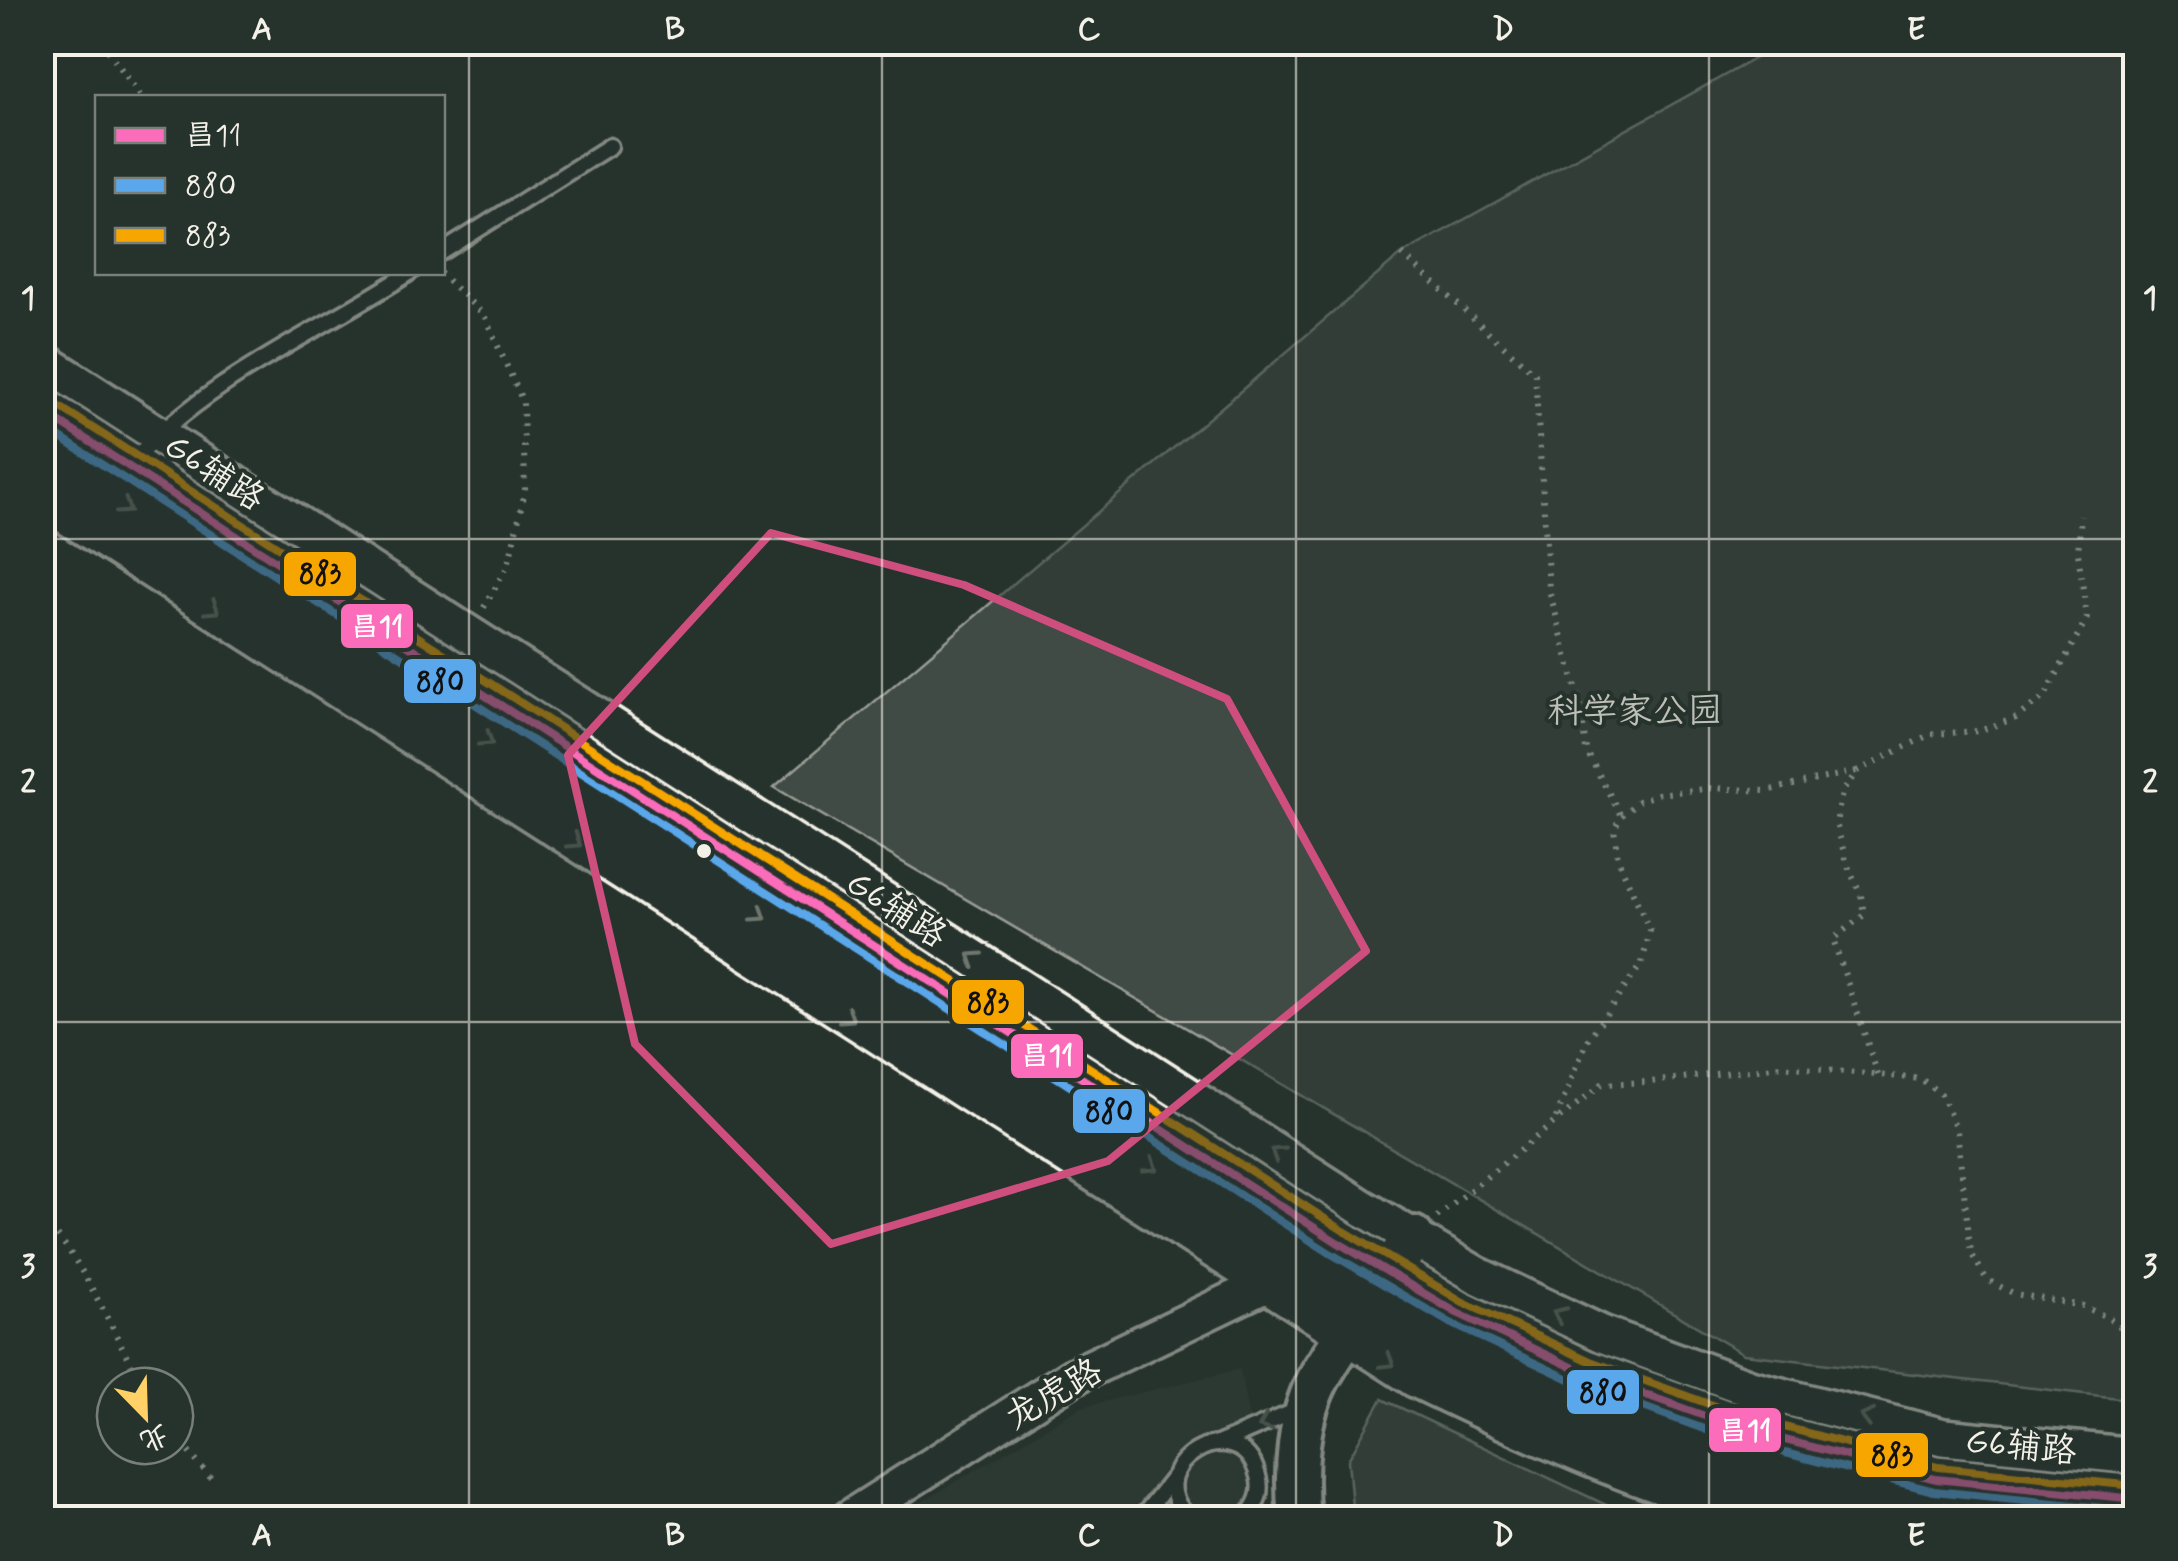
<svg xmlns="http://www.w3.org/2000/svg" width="2178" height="1561" viewBox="0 0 2178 1561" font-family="Mynerve,'LXGW WenKai TC',sans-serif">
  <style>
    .built { fill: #333f39 }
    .green { fill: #414b45; stroke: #9a9e96; stroke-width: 2.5 }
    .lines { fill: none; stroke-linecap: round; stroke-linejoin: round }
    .service-casing { stroke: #f4f1e8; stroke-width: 21 }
    .tertiary-casing { stroke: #f4f1e8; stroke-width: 42 }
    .secondary-casing { stroke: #f4f1e8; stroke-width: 48 }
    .primary-casing { stroke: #f4f1e8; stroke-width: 52 }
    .path { stroke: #f4f1e8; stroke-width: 6; stroke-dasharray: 2.5 8; stroke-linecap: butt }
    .service { stroke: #26332d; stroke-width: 14 }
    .tertiary { stroke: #26332d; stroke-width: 35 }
    .secondary { stroke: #26332d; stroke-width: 40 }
    .primary { stroke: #26332d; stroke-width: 45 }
    .bus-1-casing { stroke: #26332d; stroke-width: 15 }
    .bus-2-casing { stroke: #26332d; stroke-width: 15 }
    .bus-3-casing { stroke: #26332d; stroke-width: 15 }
    .bus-1 { stroke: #fb6dba; stroke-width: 8 }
    .bus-2 { stroke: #5aa8eb; stroke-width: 8 }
    .bus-3 { stroke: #f7a600; stroke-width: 8 }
    .oneway { stroke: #6e766e }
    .marked { fill: none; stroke: #ce4e7e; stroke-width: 8; stroke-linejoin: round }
    .grid { fill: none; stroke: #f4f1e8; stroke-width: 2.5; stroke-opacity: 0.55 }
    .bus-dot { fill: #f4f1e8; stroke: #26332d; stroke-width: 4 }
    .labels { text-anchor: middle; stroke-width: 8; stroke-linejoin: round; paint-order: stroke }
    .street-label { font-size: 35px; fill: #f4f1e8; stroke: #26332d }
    .park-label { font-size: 35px; fill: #bebfb7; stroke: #26332d }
    .line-badge { stroke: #26332d; stroke-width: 4 }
    .badge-label { font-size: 28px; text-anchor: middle; font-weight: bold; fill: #fff }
    .pale-badge-label { font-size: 28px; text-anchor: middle; font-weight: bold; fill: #111 }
    .neatline { fill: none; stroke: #f4f1e8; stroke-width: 4 }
    .grid-label { font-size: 32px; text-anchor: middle; font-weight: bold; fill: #f4f1e8 }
  </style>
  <rect width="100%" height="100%" fill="#26332d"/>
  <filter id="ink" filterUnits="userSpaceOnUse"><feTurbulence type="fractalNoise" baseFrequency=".01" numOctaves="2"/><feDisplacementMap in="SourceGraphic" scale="20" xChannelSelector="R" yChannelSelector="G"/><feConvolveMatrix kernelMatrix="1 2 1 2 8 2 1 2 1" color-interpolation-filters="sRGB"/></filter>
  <g filter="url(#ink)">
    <polygon class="built" points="1240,1369 1267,1518 895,1518 1081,1407"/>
    <g class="green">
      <polygon points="1783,43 2135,43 2135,1400 1744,1354 774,787 1402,254"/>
      <polygon points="1382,1399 1623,1513 1648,1518 1353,1518 1348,1460"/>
    </g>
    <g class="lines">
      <g class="service-casing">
        <g id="service">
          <polyline points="442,252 610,146"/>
          <path d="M132,462c73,-82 187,-130 279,-190"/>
          <polyline points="1220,1443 1300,1409"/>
          <polyline points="1141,1518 1176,1474"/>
          <path d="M1190,1518c-57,-51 50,-113 68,-42 5,17 -2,31 -14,42"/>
        </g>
      </g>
      <g class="tertiary-casing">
        <g id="tertiary">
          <polyline points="42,360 1360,1206 1477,1275 1602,1334 1750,1388 1944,1437 2136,1456"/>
          <path d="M42,500l1373,879c114,55 229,108 353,139"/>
          <polyline points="850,1518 1072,1377 1266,1284"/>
        </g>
      </g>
      <g class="secondary-casing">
        <path id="secondary" d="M1299,1518c-5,-47 -2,-102 22,-144 28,-47 63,-91 92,-137"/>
      </g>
      <g class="primary-casing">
        <g id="primary">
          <polyline points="42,411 1337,1242 1457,1313 1585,1373 1738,1428 1936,1479 2136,1499"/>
          <polyline points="42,455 1433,1346 1564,1409 1723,1468 1920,1518"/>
        </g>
      </g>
      <g class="path">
        <polyline points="102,42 142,98"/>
        <polyline points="1402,254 1535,374 1549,590 1580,702 1586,750 1621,816"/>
        <polyline points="440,273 484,315 523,402 525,491 508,566 483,609"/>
        <polyline points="1878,1075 1833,939 1864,915 1861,895 1847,864 1836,823 1842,793 1857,771 1931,734 1979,731 2016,718 2045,696 2087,618 2078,553 2081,515"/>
        <polyline points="1556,1118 1587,1041 1642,963 1650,931 1618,859 1614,829 1621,816 1638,801 1658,794 1714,788 1766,791 1857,771"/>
        <polyline points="1437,1217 1602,1084 1650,1082 1781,1066 1921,1079 1941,1094 1957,1131 1971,1253 1987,1280 2015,1294 2083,1306 2109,1318 2136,1341"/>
        <path d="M42,1222c30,14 80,129 101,164"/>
        <polyline points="175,1436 214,1482"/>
      </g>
      <use href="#service" class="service"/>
      <use href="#tertiary" class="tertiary"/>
      <use href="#secondary" class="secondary"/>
      <use href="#primary" class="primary"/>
      <g class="bus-1-casing">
        <polyline id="bus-1" points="42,411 1337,1242 1457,1313 1585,1373 1738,1428 1936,1479 2136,1499"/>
      </g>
      <g class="bus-2-casing">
        <polyline id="bus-2" points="42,426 1330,1253 1452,1324 1580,1384 1734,1440 1934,1491 2135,1511"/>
      </g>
      <g class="bus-3-casing">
        <polyline id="bus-3" points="49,400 1344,1231 1463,1302 1590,1361 1742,1416 1938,1467 2136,1486"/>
      </g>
      <use href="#bus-1" class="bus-1"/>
      <use href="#bus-2" class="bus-2"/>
      <use href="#bus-3" class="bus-3"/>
    </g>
    <defs><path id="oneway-chevron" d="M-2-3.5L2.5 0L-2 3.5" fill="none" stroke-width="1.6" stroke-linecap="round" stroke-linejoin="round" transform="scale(2.5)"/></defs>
    <g class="oneway">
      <use href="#oneway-chevron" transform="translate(125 508) rotate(33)"/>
      <use href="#oneway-chevron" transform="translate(213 609) rotate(33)"/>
      <use href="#oneway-chevron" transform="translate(487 740) rotate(33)"/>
      <use href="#oneway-chevron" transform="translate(575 842) rotate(33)"/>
      <use href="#oneway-chevron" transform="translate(760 915) rotate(33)"/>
      <use href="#oneway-chevron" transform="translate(974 958) rotate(-147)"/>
      <use href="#oneway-chevron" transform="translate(848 1017) rotate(33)"/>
      <use href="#oneway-chevron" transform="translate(1277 1153) rotate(-147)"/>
      <use href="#oneway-chevron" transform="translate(1151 1166) rotate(33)"/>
      <use href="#oneway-chevron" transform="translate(1559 1314) rotate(-155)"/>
      <use href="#oneway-chevron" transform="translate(1388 1362) rotate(32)"/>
      <use href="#oneway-chevron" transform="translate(1867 1417) rotate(-166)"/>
      <use href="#oneway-chevron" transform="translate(1265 1424) rotate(157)"/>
    </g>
  </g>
  <path d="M0 0H2178V1561H0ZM771,533l193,52 263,114 139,252 -258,210 -277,83 -196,-200 -67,-289z" fill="#26332d" fill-opacity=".55" fill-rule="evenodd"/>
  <path class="marked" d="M771,533l193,52 263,114 139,252 -258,210 -277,83 -196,-200 -67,-289z"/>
  <path class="grid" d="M469,42v1476M882,42v1476M1296,42v1476M1709,42v1476M42,539h2094M42,1022h2094"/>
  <circle class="bus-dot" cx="704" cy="851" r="9"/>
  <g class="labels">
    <g class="street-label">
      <text transform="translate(215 471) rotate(33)" y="12">G6辅路</text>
      <text transform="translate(897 908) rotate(33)" y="12">G6辅路</text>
      <text transform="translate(1053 1393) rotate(-30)" y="12">龙虎路</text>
      <text transform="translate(2021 1445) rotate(6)" y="12">G6辅路</text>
    </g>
    <g class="park-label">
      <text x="1635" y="722">科学家公园</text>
    </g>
  </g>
  <g class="line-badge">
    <rect x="282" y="550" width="76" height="48" rx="10" fill="#f7a600"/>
    <rect x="339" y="602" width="76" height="48" rx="10" fill="#fb6dba"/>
    <rect x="402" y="657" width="76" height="48" rx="10" fill="#5aa8eb"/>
    <rect x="950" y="978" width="76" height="48" rx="10" fill="#f7a600"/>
    <rect x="1009" y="1032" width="76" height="48" rx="10" fill="#fb6dba"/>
    <rect x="1071" y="1087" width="76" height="48" rx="10" fill="#5aa8eb"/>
    <rect x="1565" y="1368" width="76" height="48" rx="10" fill="#5aa8eb"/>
    <rect x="1707" y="1406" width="76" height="48" rx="10" fill="#fb6dba"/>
    <rect x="1854" y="1431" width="76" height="48" rx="10" fill="#f7a600"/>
  </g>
  <g class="badge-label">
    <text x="377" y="636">昌11</text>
    <text x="1047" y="1065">昌11</text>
    <text x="1745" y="1440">昌11</text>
  </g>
  <g class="pale-badge-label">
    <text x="320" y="583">883</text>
    <text x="440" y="691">880</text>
    <text x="988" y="1012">883</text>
    <text x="1109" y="1121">880</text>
    <text x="1603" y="1402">880</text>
    <text x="1892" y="1465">883</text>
  </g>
  <rect width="2178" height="1561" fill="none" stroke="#26332d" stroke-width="110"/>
  <rect x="95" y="95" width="350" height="180" fill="#26332d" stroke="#787f78" stroke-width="2.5"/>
  <rect x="115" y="128" width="50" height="15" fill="#fb6dba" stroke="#787f78" stroke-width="2.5"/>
  <text x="185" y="145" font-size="30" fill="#f4f1e8">昌11</text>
  <rect x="115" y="178" width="50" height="15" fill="#5aa8eb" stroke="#787f78" stroke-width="2.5"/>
  <text x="185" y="195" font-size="30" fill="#f4f1e8">880</text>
  <rect x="115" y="228" width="50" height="15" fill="#f7a600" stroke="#787f78" stroke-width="2.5"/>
  <text x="185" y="245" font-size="30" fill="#f4f1e8">883</text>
  <g transform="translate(145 1416) rotate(157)"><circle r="48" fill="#26332d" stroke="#787f78" stroke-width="2.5"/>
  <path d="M0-8L18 38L0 25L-18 38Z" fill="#ffd166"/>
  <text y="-15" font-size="28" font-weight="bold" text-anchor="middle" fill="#f4f1e8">北</text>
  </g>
  <rect x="55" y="55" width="2068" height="1451" class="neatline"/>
  <g class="grid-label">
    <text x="262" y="39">A</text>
    <text x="675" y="39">B</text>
    <text x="1089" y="39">C</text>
    <text x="1503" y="39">D</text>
    <text x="1916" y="39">E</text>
    <text x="28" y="308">1</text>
    <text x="2150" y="308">1</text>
    <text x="28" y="792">2</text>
    <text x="2150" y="792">2</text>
    <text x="28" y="1276">3</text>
    <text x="2150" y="1276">3</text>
    <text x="262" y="1545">A</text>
    <text x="675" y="1545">B</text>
    <text x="1089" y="1545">C</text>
    <text x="1503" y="1545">D</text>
    <text x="1916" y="1545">E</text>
  </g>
</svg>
